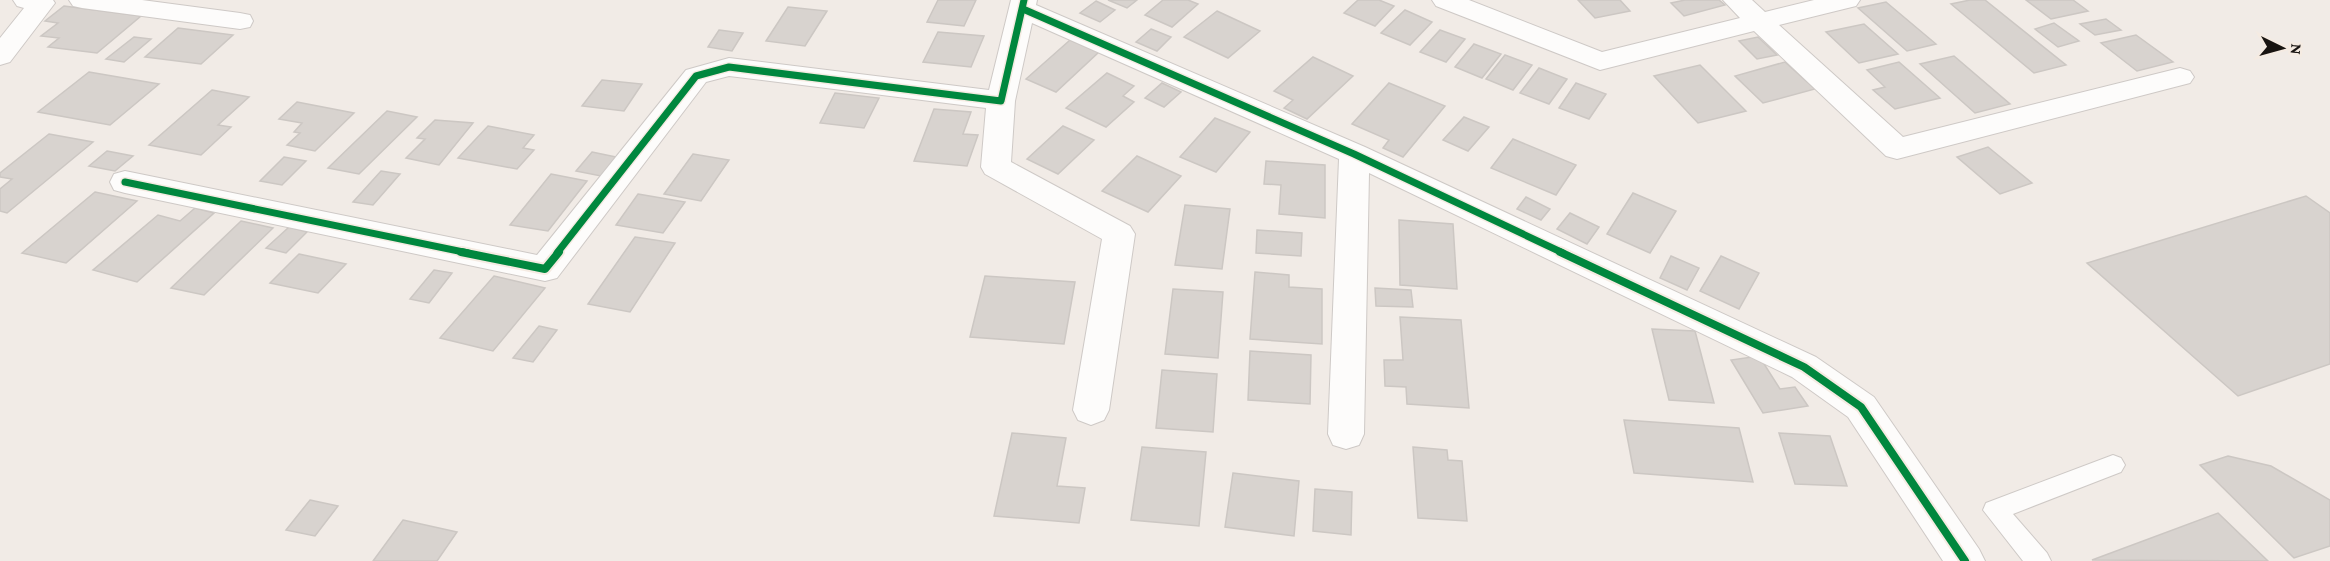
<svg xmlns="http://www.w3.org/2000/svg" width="2330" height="561" viewBox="0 0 2330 561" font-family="'Crimson Pro',serif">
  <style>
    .building { fill: #d8d3cf; stroke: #ccc7c3; stroke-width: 1.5 }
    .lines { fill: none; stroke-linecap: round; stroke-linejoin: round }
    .service-casing { stroke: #cec9c6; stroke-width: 2 }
    .minor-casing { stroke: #cec9c6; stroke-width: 2 }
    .service { fill: #fdfcfb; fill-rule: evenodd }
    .minor { fill: #fdfcfb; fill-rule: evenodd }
    .cycleway-far1-casing { stroke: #f5ebe2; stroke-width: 10 }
    .cycleway-casing { stroke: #f5ebe2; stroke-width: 12 }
    .cycleway-far1 { stroke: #00873e; stroke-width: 7 }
    .cycleway { stroke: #00873e; stroke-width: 8 }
  </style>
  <rect width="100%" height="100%" fill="#f1ebe6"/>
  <g class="building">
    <polygon points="938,0 976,0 964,26 927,22"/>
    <polygon points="1108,0 1137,0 1127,8"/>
    <polygon points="1163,0 1188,0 1198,4 1172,27 1145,15"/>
    <polygon points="1358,0 1379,0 1394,6 1375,26 1344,13"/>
    <polygon points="1578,0 1620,0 1630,11 1595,18"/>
    <polygon points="1685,0 1719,0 1725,5 1684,16 1671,3"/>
    <polygon points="1970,0 1985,0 2066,65 2034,73 1951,4"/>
    <polygon points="2026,0 2073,0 2088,11 2051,19"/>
    <polygon points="1096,1 1115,10 1100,22 1080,13"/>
    <polygon points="1886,2 1936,44 1907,51 1858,8"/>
    <polygon points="64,6 141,16 97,53 48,47 59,38 41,36 58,23 45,21"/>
    <polygon points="788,7 827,11 805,46 766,41"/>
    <polygon points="1405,10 1432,22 1410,45 1381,33"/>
    <polygon points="1217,11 1260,31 1228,58 1184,37"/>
    <polygon points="2106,19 2121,30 2095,35 2080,24"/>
    <polygon points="2054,23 2079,41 2058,47 2035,29"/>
    <polygon points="1864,24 1898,54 1859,63 1826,32"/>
    <polygon points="178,28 233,35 201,64 145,57"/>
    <polygon points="1151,29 1171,37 1157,51 1136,42"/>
    <polygon points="719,30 743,33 732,51 708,47"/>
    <polygon points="1440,30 1465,39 1446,62 1420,52"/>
    <polygon points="938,32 984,36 971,67 923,62"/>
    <polygon points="2136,35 2173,62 2137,71 2101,43"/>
    <polygon points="134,37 151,39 124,62 106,59"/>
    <polygon points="1758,37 1777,55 1757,59 1739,41"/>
    <polygon points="1070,40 1099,52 1056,92 1026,79"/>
    <polygon points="1474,44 1501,54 1482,78 1455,67"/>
    <polygon points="1505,55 1532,65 1513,90 1486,79"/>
    <polygon points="1954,56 2010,104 1975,113 1920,64"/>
    <polygon points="1313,57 1353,76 1307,119 1284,108 1293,100 1274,91"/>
    <polygon points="1785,62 1815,89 1763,103 1735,76"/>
    <polygon points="1899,62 1940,98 1895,109 1873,90 1885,87 1867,70"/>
    <polygon points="1700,65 1746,111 1698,123 1654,76"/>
    <polygon points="1539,68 1567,79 1549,104 1520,93"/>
    <polygon points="89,72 159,84 110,125 38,112"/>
    <polygon points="1107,73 1134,86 1123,96 1134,102 1106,127 1066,108"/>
    <polygon points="602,80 642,84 624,111 582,106"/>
    <polygon points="1162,83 1181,92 1164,107 1145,98"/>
    <polygon points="1389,83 1445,106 1403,157 1383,148 1389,140 1352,124"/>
    <polygon points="1576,83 1606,94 1589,119 1559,108"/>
    <polygon points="212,90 249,97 218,125 231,127 201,155 149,145"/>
    <polygon points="835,93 879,98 864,128 820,123"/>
    <polygon points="297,102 354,113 315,151 287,145 300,133 294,132 302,123 279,119"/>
    <polygon points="934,109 971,112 963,134 978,135 967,166 914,161"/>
    <polygon points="387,111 417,117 359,174 328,168"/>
    <polygon points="1464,117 1489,127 1468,151 1443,140"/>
    <polygon points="1215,118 1250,132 1216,172 1180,157"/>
    <polygon points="435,120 473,123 439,165 406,158 425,139 417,138"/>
    <polygon points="488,126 534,135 523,148 534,150 517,169 458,158"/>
    <polygon points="1063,126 1094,140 1058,174 1027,159"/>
    <polygon points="49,134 93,142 7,213 0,211 0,189 12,179 0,177 0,173"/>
    <polygon points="1513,139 1576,165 1556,195 1491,168"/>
    <polygon points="1988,147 2032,183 2000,194 1957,157"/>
    <polygon points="107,151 133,156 115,171 89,166"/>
    <polygon points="592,152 616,157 601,176 576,171"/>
    <polygon points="693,154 729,160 701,201 664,194"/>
    <polygon points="1137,156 1181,176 1148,212 1102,191"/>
    <polygon points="284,157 306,161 282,185 260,181"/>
    <polygon points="1266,161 1325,165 1325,218 1279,214 1281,185 1264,184"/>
    <polygon points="381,171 400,174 373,205 353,202"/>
    <polygon points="551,174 587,181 548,231 510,225"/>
    <polygon points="95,192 137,201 66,263 22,253"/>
    <polygon points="1633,193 1676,211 1650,253 1607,234"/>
    <polygon points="638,194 685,202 663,233 616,225"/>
    <polygon points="2306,196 2330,213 2330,364 2238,396 2087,263"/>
    <polygon points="1526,197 1550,209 1541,220 1517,209"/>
    <polygon points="1185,205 1230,209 1222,269 1175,265"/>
    <polygon points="195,208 214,213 137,282 93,270 158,215 180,221"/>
    <polygon points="1570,213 1599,227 1587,244 1557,229"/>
    <polygon points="1399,220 1453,224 1457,289 1400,285"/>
    <polygon points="241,221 273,228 204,295 171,288"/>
    <polygon points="289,227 307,232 286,253 266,248"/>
    <polygon points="1257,230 1302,233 1301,256 1256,253"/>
    <polygon points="635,237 675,243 630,312 588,304"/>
    <polygon points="299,254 346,264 318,293 270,283"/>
    <polygon points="1671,256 1699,268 1687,290 1660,278"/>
    <polygon points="1721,256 1759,273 1739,309 1700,291"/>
    <polygon points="434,270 452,273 429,303 410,299"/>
    <polygon points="1255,272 1289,275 1289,287 1322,289 1322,344 1250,339"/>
    <polygon points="494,276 545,288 493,351 440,338"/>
    <polygon points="985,276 1075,282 1064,344 970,337"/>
    <polygon points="1375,288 1411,290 1413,307 1376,306"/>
    <polygon points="1173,289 1223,292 1218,358 1165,354"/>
    <polygon points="1400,317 1461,320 1469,408 1407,404 1406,387 1385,386 1384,360 1403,360"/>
    <polygon points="539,326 557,330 533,362 513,358"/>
    <polygon points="1652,329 1695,331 1714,403 1669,400"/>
    <polygon points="1250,351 1311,355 1310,404 1248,400"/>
    <polygon points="1759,356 1780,389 1795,387 1808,406 1763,413 1731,360"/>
    <polygon points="1162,370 1217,374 1213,432 1156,428"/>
    <polygon points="1624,420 1739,428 1753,482 1634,473"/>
    <polygon points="1012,433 1066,438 1057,486 1085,488 1079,523 994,516"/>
    <polygon points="1779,433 1830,436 1847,486 1795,484"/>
    <polygon points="1142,447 1206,452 1199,526 1131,520"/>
    <polygon points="1413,447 1447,450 1448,460 1462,461 1467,521 1418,518"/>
    <polygon points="2228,456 2271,466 2330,500 2330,546 2294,558 2200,465"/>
    <polygon points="1233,473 1299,481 1294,536 1225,527"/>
    <polygon points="1315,489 1352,492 1351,535 1313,531"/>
    <polygon points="310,500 338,506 315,536 286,530"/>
    <polygon points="2218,513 2268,561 2092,560"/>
    <polygon points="403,520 457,532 437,561 373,561"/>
  </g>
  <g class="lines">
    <g class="service-casing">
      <polygon id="service" points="2113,455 2121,458 2125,465 2121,472 2013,514 2047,553 2051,561 2023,561 1983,510 1986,503"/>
    </g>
    <g class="minor-casing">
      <g id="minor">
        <polygon points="13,0 53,0 55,3 10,62 0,65 0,38 24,8 17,6"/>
        <polygon points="69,0 142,0 240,13 250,15 253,21 250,27 240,29 82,8 73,6"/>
        <polygon points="1011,0 1037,0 1036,5 1365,147 1816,357 1874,397 1979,549 1985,561 1943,561 1848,417 1792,377 1369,173 1364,434 1359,445 1346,449 1333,445 1328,434 1339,159 1032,23 1015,101 1011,162 1130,226 1135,234 1109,410 1104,420 1091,425 1078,420 1073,410 1102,239 985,174 981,167 986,108 729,76 706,82 557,278 545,281 125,193 114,190 110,182 114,174 125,171 537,255 686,70 729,58 989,90"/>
        <polygon points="1432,0 1469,0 1602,52 1740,18 1723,0 1752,0 1765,12 1814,0 1860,0 1856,6 1779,25 1903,137 2180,68 2190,71 2194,77 2190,83 1897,159 1886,156 1754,31 1600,70 1436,6"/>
      </g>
    </g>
    <use href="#service" class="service"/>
    <use href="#minor" class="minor"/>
    <g class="cycleway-far1-casing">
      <g id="cycleway-far1">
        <polyline points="1023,9 1354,154 1563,253"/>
        <polyline points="125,182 468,253"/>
        <polyline points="557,253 696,76 729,67 1001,101 1024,0"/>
      </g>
    </g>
    <g class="cycleway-casing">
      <g id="cycleway">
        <polyline points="461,252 545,269 559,252"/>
        <polyline points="1560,252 1804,367 1861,407 1965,561"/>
      </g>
    </g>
    <use href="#cycleway-far1" class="cycleway-far1"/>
    <use href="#cycleway" class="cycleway"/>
  </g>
  <g transform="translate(2282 48) rotate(95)" stroke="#f5ebe2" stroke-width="4.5" paint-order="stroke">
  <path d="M0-4.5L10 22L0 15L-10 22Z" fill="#181411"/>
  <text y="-9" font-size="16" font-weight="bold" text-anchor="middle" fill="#181411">N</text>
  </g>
</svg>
